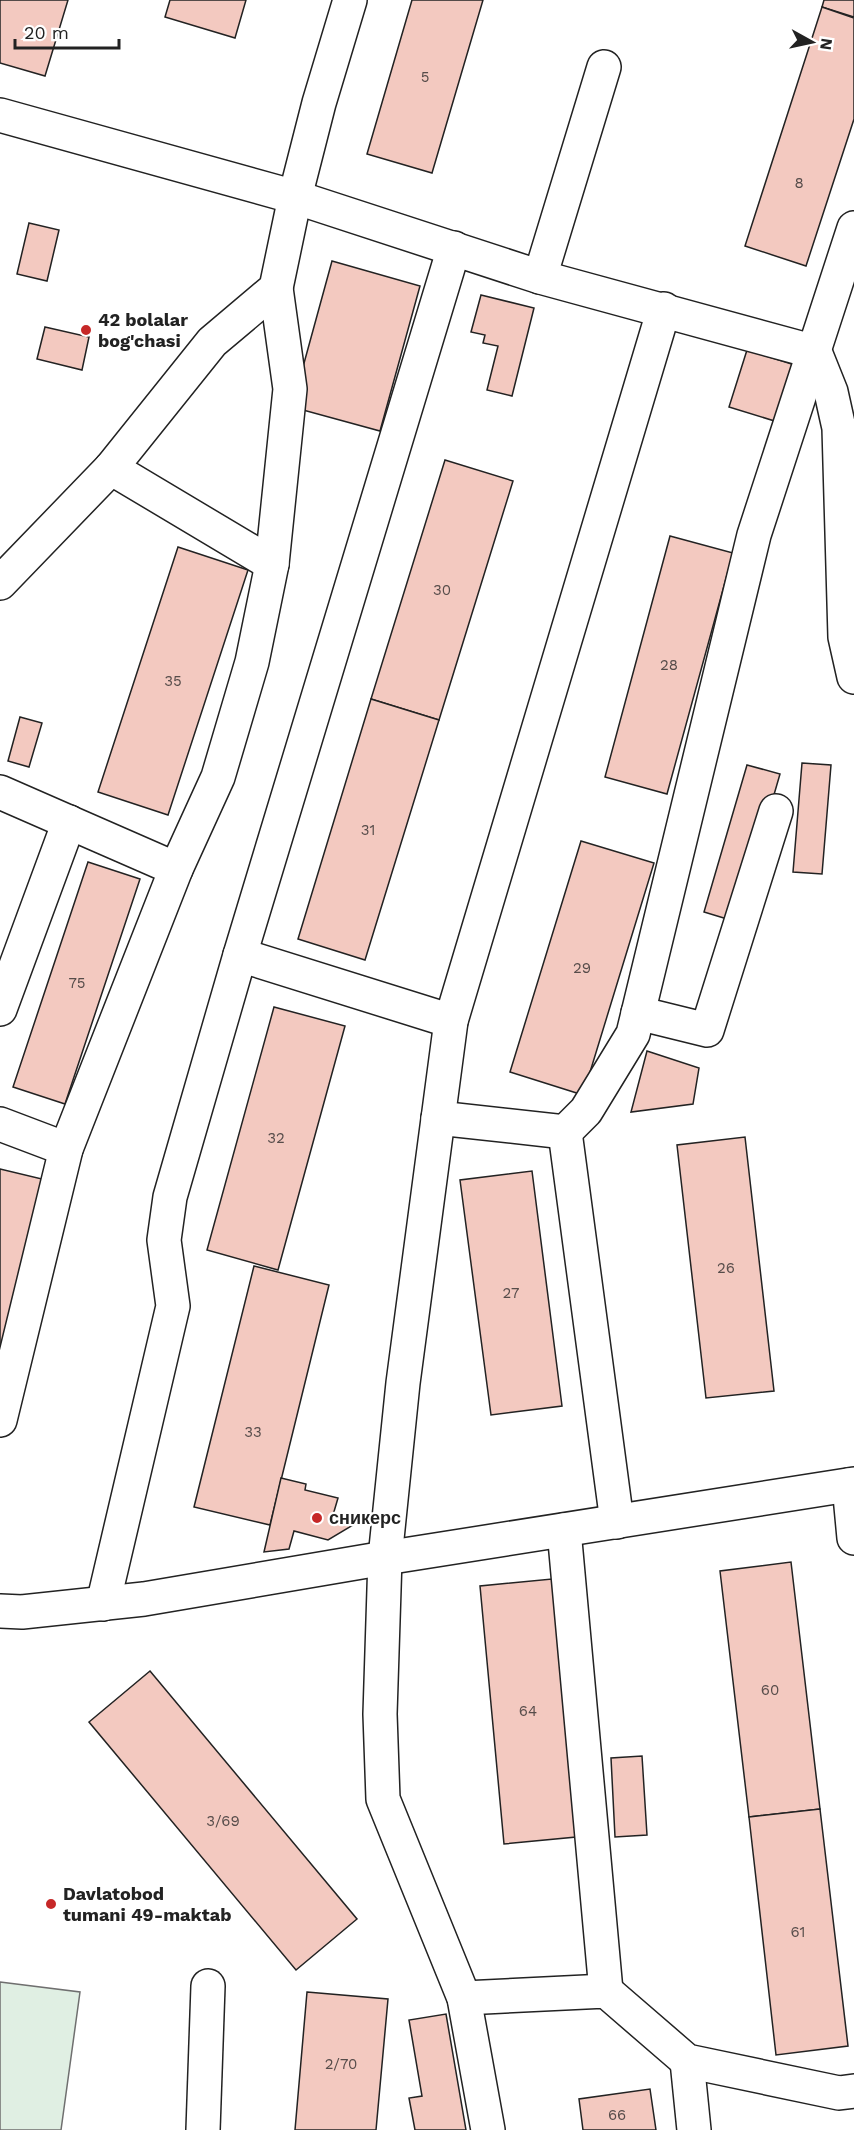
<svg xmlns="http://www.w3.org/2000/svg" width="854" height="2130" viewBox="0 0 854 2130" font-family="'Work Sans',sans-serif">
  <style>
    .green { fill: #e0efe3; stroke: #6f6f6f; stroke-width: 1.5 }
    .building { fill: #f3c9c0; stroke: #222; stroke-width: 1.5 }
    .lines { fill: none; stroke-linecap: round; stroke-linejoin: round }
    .minor-casing { stroke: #222; stroke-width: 36 }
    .minor { stroke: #fff; stroke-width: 33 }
    .poi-dot { fill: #c62828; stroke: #fff; stroke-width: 2 }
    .labels { text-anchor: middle; stroke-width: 4.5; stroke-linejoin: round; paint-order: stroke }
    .number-label { font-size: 15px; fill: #564c4a }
    .poi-label { font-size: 18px; font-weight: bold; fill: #222; stroke: #fff; text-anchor: start }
  </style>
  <rect width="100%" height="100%" fill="#fff"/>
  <polygon class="green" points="0,1982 80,1992 61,2130 0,2130"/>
  <g class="building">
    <polygon points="0,0 68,0 45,76 0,63"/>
    <polygon points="170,0 246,0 235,38 165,17"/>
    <polygon points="412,0 483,0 432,173 367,154"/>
    <polygon points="824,0 854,0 854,17 822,7"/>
    <polygon points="822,7 854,18 854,119 806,266 745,246"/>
    <polygon points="29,223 59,230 47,281 17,274"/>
    <polygon points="332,261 420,286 380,431 292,407"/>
    <polygon points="481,295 534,308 512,396 487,390 498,346 483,343 485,335 471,332"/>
    <polygon points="45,327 89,337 82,370 37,359"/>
    <polygon points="747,350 798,366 781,423 729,407"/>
    <polygon points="445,460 513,481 439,720 371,699"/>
    <polygon points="670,536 733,553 667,794 605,777"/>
    <polygon points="178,547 248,570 168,815 98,792"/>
    <polygon points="371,699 439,720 365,960 298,939"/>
    <polygon points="20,717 42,723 29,767 8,761"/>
    <polygon points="802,763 831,765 822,874 793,872"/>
    <polygon points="747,765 780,774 737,922 704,912"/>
    <polygon points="581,841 654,863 583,1095 510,1072"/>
    <polygon points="88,862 140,879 65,1104 13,1087"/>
    <polygon points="274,1007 345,1026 278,1270 207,1250"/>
    <polygon points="647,1051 699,1068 693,1104 631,1112"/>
    <polygon points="745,1137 774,1391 706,1398 677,1145"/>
    <polygon points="0,1169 42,1179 0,1356"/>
    <polygon points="532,1171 562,1406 491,1415 460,1180"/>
    <polygon points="254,1266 329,1285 270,1525 194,1507"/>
    <polygon points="281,1478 306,1484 305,1490 338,1498 333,1515 358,1522 328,1540 294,1531 289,1549 264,1552"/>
    <polygon points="791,1562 820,1809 749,1817 720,1571"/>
    <polygon points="552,1579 576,1837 504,1844 480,1586"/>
    <polygon points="150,1671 357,1919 296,1970 89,1722"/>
    <polygon points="642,1756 647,1835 615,1837 611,1758"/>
    <polygon points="820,1809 848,2046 776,2055 749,1817"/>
    <polygon points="307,1992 388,1999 376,2130 295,2130"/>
    <polygon points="446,2014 466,2130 415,2130 409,2098 422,2096 409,2020"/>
    <polygon points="650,2089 656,2130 583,2130 579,2099"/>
  </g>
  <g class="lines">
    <g class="minor-casing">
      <g id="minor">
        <polyline points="0,115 295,197 540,277 815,352 831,392 839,428 845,637 854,677"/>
        <polyline points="540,277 604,67"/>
        <polyline points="111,468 272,564"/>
        <polyline points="0,583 111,468 212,342 276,288 295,197 319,103 350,0"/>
        <polyline points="0,792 176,869"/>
        <polyline points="240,955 451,1021"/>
        <polyline points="0,1009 69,822"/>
        <polyline points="638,1013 707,1030 776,811"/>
        <polyline points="438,1118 565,1132 586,1111 633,1034 754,535 854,228"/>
        <polyline points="0,1124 66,1149"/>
        <polyline points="565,1132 617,1522"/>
        <polyline points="0,1420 66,1149 176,869 218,777 252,662 272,564 290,389 276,288"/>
        <polyline points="849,1485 854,1538"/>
        <polyline points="564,1530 606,1991"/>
        <polyline points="103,1604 173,1306 164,1240 170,1197 240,955 454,248"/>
        <polyline points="0,1611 22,1612 144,1599 385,1558 854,1484"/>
        <polyline points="464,1998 606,1991 687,2061 839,2093 854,2091"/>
        <polyline points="687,2061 694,2130"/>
        <polyline points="203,2130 208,1986"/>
        <polyline points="488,2130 464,1998 383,1799 380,1714 385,1558 403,1383 451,1021 664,309"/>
      </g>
    </g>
    <use href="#minor" class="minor"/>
  </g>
  <g class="poi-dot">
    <circle cx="86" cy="330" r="6"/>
    <circle cx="317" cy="1518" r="6"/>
    <circle cx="51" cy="1904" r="6"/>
  </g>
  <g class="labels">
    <g class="number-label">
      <text x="425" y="82">5</text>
      <text x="799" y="188">8</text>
      <text x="442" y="595">30</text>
      <text x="669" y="670">28</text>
      <text x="173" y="686">35</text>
      <text x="368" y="835">31</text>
      <text x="582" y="973">29</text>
      <text x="77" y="988">75</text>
      <text x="276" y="1143">32</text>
      <text x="726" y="1273">26</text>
      <text x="511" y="1298">27</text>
      <text x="253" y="1437">33</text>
      <text x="770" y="1695">60</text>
      <text x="528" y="1716">64</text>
      <text x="223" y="1826">3/69</text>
      <text x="798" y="1937">61</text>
      <text x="341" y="2069">2/70</text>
      <text x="617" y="2120">66</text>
    </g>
    <g class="poi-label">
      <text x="98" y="326">42 bolalar<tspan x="98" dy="21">bog'chasi</tspan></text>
      <text x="329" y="1524">сникерс</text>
      <text x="63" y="1900">Davlatobod<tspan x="63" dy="21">tumani 49-maktab</tspan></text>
    </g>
  </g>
  <g transform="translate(812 42) rotate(98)" stroke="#ffffff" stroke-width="4.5" paint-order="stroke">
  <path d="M0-4.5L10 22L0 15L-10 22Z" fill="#222222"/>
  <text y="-9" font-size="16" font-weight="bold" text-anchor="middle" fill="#222222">N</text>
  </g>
  <path d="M15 39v9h104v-9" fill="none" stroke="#222222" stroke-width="3"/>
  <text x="24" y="39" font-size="18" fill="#222222" stroke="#ffffff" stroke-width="4.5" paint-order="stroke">20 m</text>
</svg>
